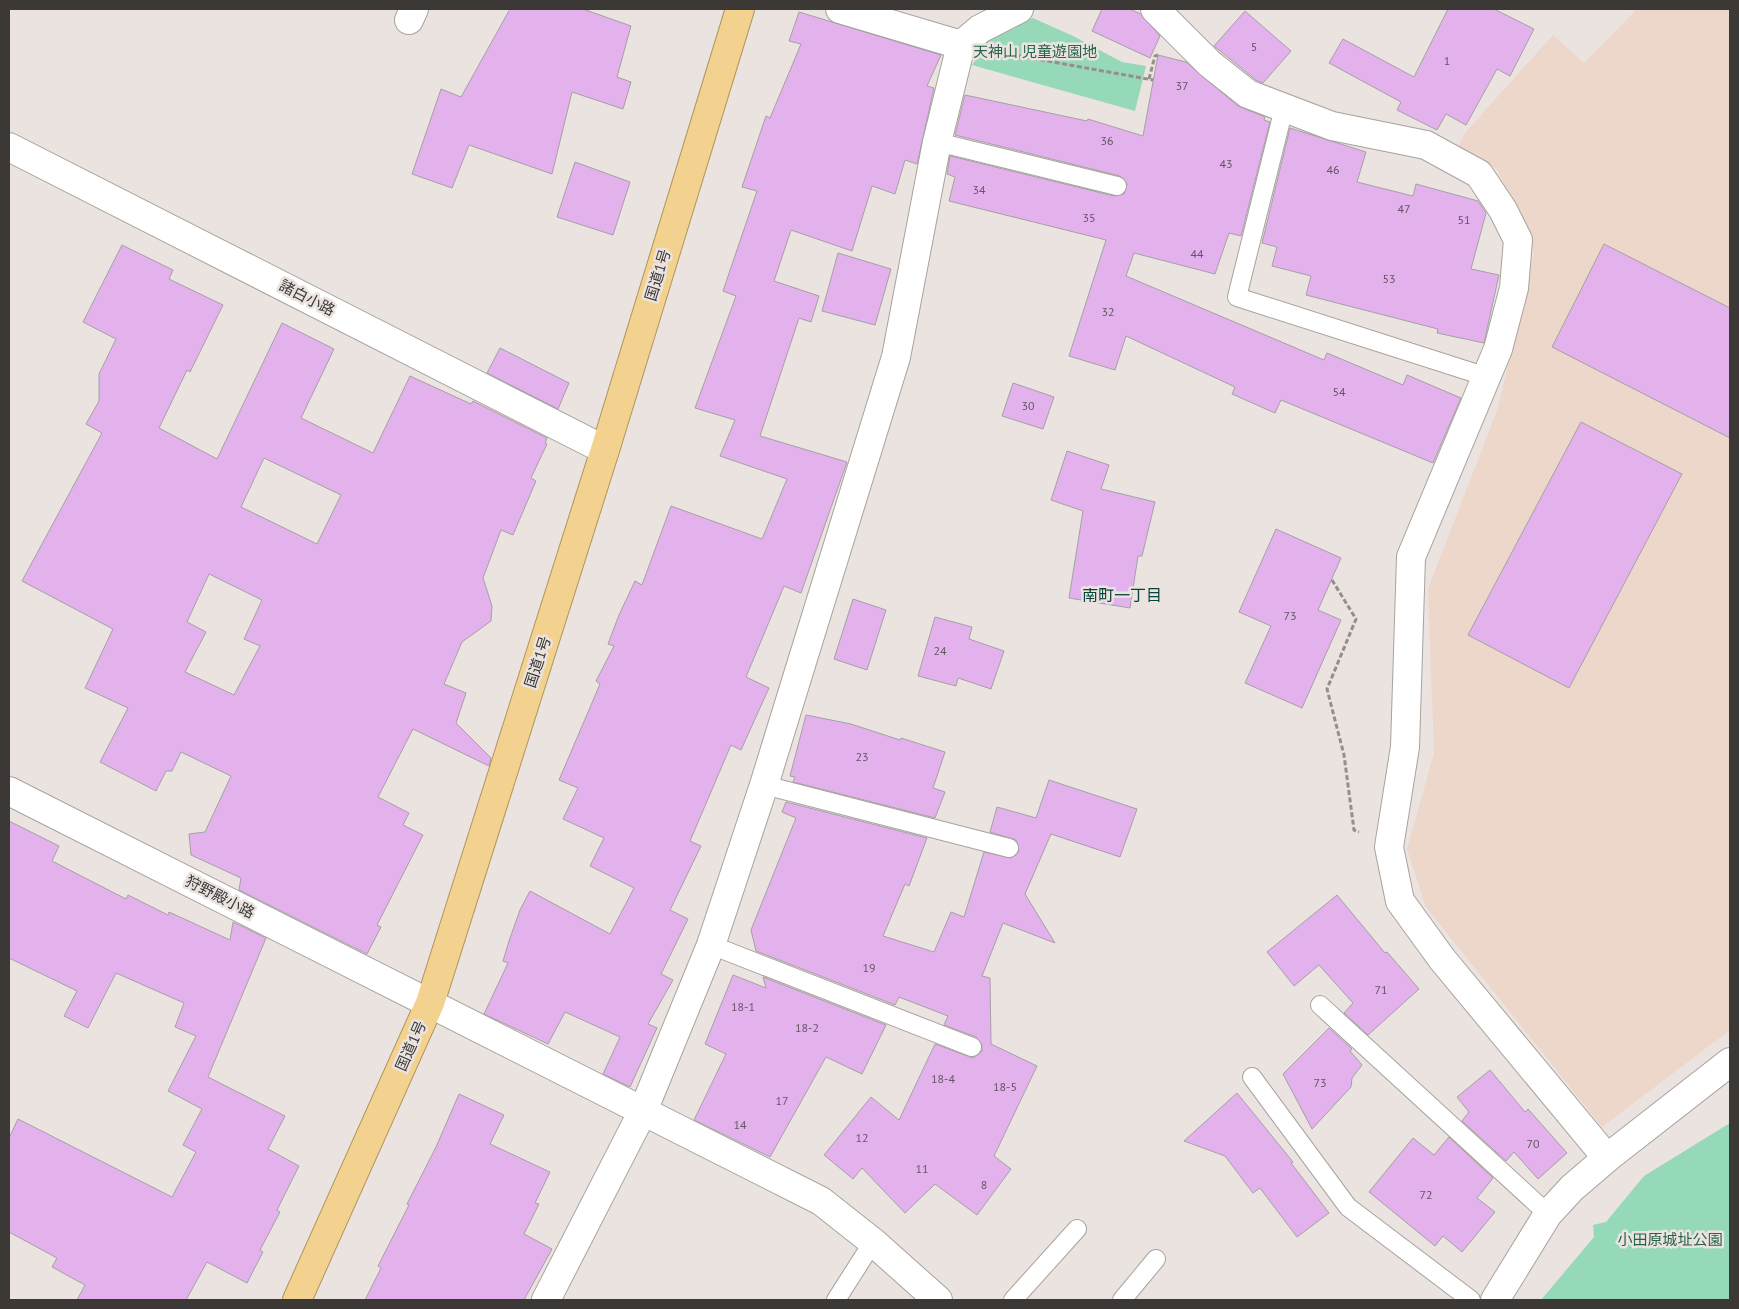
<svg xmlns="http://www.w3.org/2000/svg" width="1739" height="1309" viewBox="0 0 1739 1309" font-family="'PT Sans','Noto Sans JP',sans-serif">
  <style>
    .education { fill: #edd6ca }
    .green { fill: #95d9b8 }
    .building { fill: #e3b1ec; stroke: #a5a0a6; fill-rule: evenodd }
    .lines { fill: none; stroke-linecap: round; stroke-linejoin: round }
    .service-casing { stroke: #a8a29d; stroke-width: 20 }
    .minor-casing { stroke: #a8a29d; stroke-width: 30 }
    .tertiary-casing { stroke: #a8a29d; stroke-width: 30 }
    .trunk-casing { stroke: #af945d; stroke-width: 30 }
    .path { stroke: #948f8c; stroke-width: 3; stroke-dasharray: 5 2.5; stroke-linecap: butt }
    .service { stroke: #fff; stroke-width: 18 }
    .minor { stroke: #fff; stroke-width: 28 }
    .tertiary { stroke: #fff; stroke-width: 28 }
    .trunk { stroke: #f2d28e; stroke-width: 28 }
    .labels { text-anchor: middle; stroke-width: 5; stroke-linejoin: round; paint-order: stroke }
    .number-label { font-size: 12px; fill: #655664 }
    .park-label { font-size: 15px; fill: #26634a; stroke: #eae3df }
    .street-label { font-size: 15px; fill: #3b3836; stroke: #eae3df }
    .neighbourhood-label { font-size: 16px; fill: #07443a; stroke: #eae3df }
  </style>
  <rect width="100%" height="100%" fill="#eae3df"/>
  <polygon class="education" points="1637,9 1730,9 1730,1030 1602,1127 1426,907 1407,849 1434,753 1428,589 1498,408 1534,252 1497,169 1458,148 1465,133 1553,35 1584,63"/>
  <g class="green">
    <polygon points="1033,18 1073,36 1122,62 1146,66 1135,111 972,65 993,33"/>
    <polygon points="1730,1123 1730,1300 1541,1300 1594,1237 1593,1225 1606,1222 1644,1176"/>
  </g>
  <g class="building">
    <polygon points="510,9 583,9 631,26 617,77 631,82 623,109 572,92 552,174 469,145 452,188 412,174 441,89 461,97"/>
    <polygon points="1102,9 1129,9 1141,14 1160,36 1150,58 1092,31"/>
    <polygon points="1448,9 1494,9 1534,29 1510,76 1497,69 1466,125 1446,114 1437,130 1397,110 1401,102 1329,63 1343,39 1414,77"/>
    <polygon points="1245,11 1291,51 1263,83 1256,80 1214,46"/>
    <polygon points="799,12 941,55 927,86 934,88 917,164 905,160 895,194 872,186 852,251 791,230 774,281 819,296 811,322 799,318 760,436 847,462 801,593 784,586 746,677 769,688 741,750 731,745 690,841 701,846 670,910 688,919 661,974 673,980 648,1024 657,1028 630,1087 603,1074 620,1037 565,1012 548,1044 484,1014 508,963 503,961 509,941 520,910 530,891 610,934 634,888 590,866 604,838 563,819 578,788 559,780 600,684 596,681 614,646 608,644 619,615 635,581 642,585 671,506 762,539 787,479 720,456 735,420 695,408 736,296 723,291 757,191 742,187 766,116 770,118 801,44 789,41"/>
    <polygon points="1158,55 1186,62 1238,106 1265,117 1264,120 1270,122 1241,236 1229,233 1215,274 1134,253 1126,276 1324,360 1327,353 1403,385 1407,375 1461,398 1433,463 1281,400 1275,413 1232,394 1235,387 1126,336 1115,370 1069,356 1106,240 949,201 955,177 947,174 950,156 1114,196 1124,194 1127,184 1120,176 955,135 965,95 1087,121 1088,119 1143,136"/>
    <polygon points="1290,128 1366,152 1357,182 1413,196 1416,184 1478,201 1486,213 1471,269 1499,275 1484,343 1437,333 1438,329 1306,295 1311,276 1272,266 1277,247 1262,243"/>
    <polygon points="575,162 630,182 613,235 557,217"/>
    <polygon points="1604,244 1730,308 1730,438 1552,347"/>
    <path d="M122,245l51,25 -4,9 54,26 -33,67 -3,-2 -28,58 58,31 65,-136 52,26 -33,69 72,35 37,-77 61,28 2,-3 74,37 -2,5 2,1 -16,34 5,3 -23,54 -12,-5 -18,48 9,28 -1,15 -29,21 -18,42 22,9 -10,30 35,35 -2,8 -76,-37 -35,68 31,16 -6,12 20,10 -46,90 4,2 -14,27 -128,-64 2,-12 -50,-23 -2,-21 16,-2 26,-56 -50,-24 -9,19h-6l-10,20 -56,-29 28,-54 -43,-20 28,-59 -91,-48 80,-148 -16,-9 13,-23v-27l17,-35 -33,-17zM264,458l77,37 -24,49 -76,-37zM209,574l53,26 -18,39 16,7 -26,49 -49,-23 21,-40 -19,-10z"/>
    <polygon points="838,253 891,269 875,325 822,311"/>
    <polygon points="500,348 569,383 558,409 487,373"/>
    <polygon points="1013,383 1054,397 1043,429 1002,416"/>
    <polygon points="1581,422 1682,474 1569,688 1468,635"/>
    <polygon points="1067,451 1109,465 1101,489 1155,502 1142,556 1138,556 1130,608 1069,598 1083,511 1051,500"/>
    <polygon points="1276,529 1341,558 1318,610 1341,620 1302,708 1245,683 1271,626 1239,612"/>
    <polygon points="853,599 886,610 867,670 834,659"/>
    <polygon points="935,617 972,627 969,639 1004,651 991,689 958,678 956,686 918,676"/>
    <polygon points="806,715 851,724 900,740 901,738 945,752 933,788 945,792 935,818 793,782 795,777 790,776"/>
    <polygon points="1049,780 1137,809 1120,857 1051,834 1025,894 1055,943 1003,923 982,976 990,978 991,1044 1037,1066 994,1156 1011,1169 977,1215 935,1184 905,1213 862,1168 853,1179 824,1155 871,1097 899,1120 935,1044 973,1058 982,1051 982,1045 976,1037 944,1025 948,1016 899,997 895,1005 756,951 751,930 796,818 782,812 786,802 927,838 909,886 905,884 883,936 934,952 951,912 964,917 984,852 1011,858 1019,851 1016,840 990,832 997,807 1036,818"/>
    <polygon points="9,821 59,846 52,861 126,899 128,895 168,915 169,912 230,940 233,922 266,938 208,1077 285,1116 268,1149 299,1166 277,1210 280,1212 260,1250 263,1252 247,1283 207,1262 186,1300 77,1300 85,1285 52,1267 57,1258 9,1232 9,1138 18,1119 172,1197 196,1152 183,1145 202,1109 168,1091 196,1036 175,1027 184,1003 116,973 88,1028 64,1016 77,991 9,958"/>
    <polygon points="1337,895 1385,953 1387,952 1419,989 1368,1035 1344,1013 1353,1003 1319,965 1294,986 1267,952"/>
    <polygon points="733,975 766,988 763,977 886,1025 862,1074 826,1057 770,1157 694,1120 726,1054 705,1044"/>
    <polygon points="1329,1028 1352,1049 1350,1051 1362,1065 1352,1078 1351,1087 1312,1129 1283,1074"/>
    <polygon points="1490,1070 1525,1112 1528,1109 1567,1153 1538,1179 1514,1152 1506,1161 1462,1121 1469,1112 1457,1097"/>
    <polygon points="1237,1093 1293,1162 1291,1163 1329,1213 1297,1237 1260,1188 1253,1193 1225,1156 1184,1141"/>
    <polygon points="459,1094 504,1115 490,1144 550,1172 535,1203 539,1204 524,1234 552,1249 524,1300 365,1300 381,1268 378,1266 409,1205 407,1204 436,1147"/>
    <polygon points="1449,1137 1493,1178 1477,1198 1495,1212 1462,1252 1443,1236 1435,1246 1369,1192 1413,1138 1434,1155"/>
  </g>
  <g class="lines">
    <g class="service-casing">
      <g id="service">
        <polyline points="1284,108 1237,297 1487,377"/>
        <polyline points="937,142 1117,186"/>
        <polyline points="764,785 1009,848"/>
        <polyline points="711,945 972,1047"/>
        <polyline points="1320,1005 1548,1214"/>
        <polyline points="1252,1077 1348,1207 1471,1300"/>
        <polyline points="836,1300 873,1242"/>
        <polyline points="1013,1300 1077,1229"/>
        <polyline points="1122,1300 1156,1259"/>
      </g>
    </g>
    <g class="minor-casing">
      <g id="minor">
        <polyline points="840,9 961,45"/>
        <polyline points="1155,9 1210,64 1248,94 1332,126 1426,145 1479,174 1503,210 1518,240 1514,288 1498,349 1411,557 1405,747 1389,847 1400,901 1442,959 1607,1158"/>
        <polyline points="409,20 414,9"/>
        <polyline points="9,147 605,450"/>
        <polyline points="9,791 821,1201 873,1242 938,1300"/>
        <polyline points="546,1300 643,1111 711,945 764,785 896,357 937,142 961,45 980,29 1019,9"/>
      </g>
    </g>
    <g class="tertiary-casing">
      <polyline id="tertiary" points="1495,1300 1548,1214 1572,1188 1607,1158 1730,1062"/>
    </g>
    <g class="trunk-casing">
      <polyline id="trunk" points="297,1300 430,1003 605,450 740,9"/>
    </g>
    <g class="path">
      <polyline points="1003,53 1153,80"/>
      <polyline points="1149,79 1155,56 1158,55"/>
      <polyline points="1332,580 1356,619 1327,689 1344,755 1354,830 1359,832"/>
    </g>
    <use href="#service" class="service"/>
    <use href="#minor" class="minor"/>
    <use href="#tertiary" class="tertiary"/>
    <use href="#trunk" class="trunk"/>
  </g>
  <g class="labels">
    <g class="number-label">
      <text x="1254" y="51">5</text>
      <text x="1447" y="65">1</text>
      <text x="1182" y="90">37</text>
      <text x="1107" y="145">36</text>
      <text x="1226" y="168">43</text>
      <text x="1333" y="174">46</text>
      <text x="979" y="194">34</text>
      <text x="1404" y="213">47</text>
      <text x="1089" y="222">35</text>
      <text x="1464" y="224">51</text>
      <text x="1197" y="258">44</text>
      <text x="1389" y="283">53</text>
      <text x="1108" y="316">32</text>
      <text x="1339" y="396">54</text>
      <text x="1028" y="410">30</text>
      <text x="1290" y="620">73</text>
      <text x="940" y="655">24</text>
      <text x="862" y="761">23</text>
      <text x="869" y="972">19</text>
      <text x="1381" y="994">71</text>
      <text x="743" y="1011">18-1</text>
      <text x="807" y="1032">18-2</text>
      <text x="943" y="1083">18-4</text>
      <text x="1320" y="1087">73</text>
      <text x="1005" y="1091">18-5</text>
      <text x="782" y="1105">17</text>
      <text x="740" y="1129">14</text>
      <text x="862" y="1142">12</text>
      <text x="1533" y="1148">70</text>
      <text x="922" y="1173">11</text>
      <text x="984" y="1189">8</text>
      <text x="1426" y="1199">72</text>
    </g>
    <g class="park-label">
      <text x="1035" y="57">天神山 児童遊園地</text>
      <text x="1670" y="1245">小田原城址公園</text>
    </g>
    <g class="street-label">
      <text transform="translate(658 275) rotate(-73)" y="5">国道1号</text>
      <text transform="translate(307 298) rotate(27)" y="5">諸白小路</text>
      <text transform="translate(538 662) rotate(-72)" y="5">国道1号</text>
      <text transform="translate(220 897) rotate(27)" y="5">狩野殿小路</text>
      <text transform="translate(411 1046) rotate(-66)" y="5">国道1号</text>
    </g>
    <g class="neighbourhood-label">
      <text x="1122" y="601">南町一丁目</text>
    </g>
  </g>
  <rect width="1739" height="1309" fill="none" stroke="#3b3836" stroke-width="20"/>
</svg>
